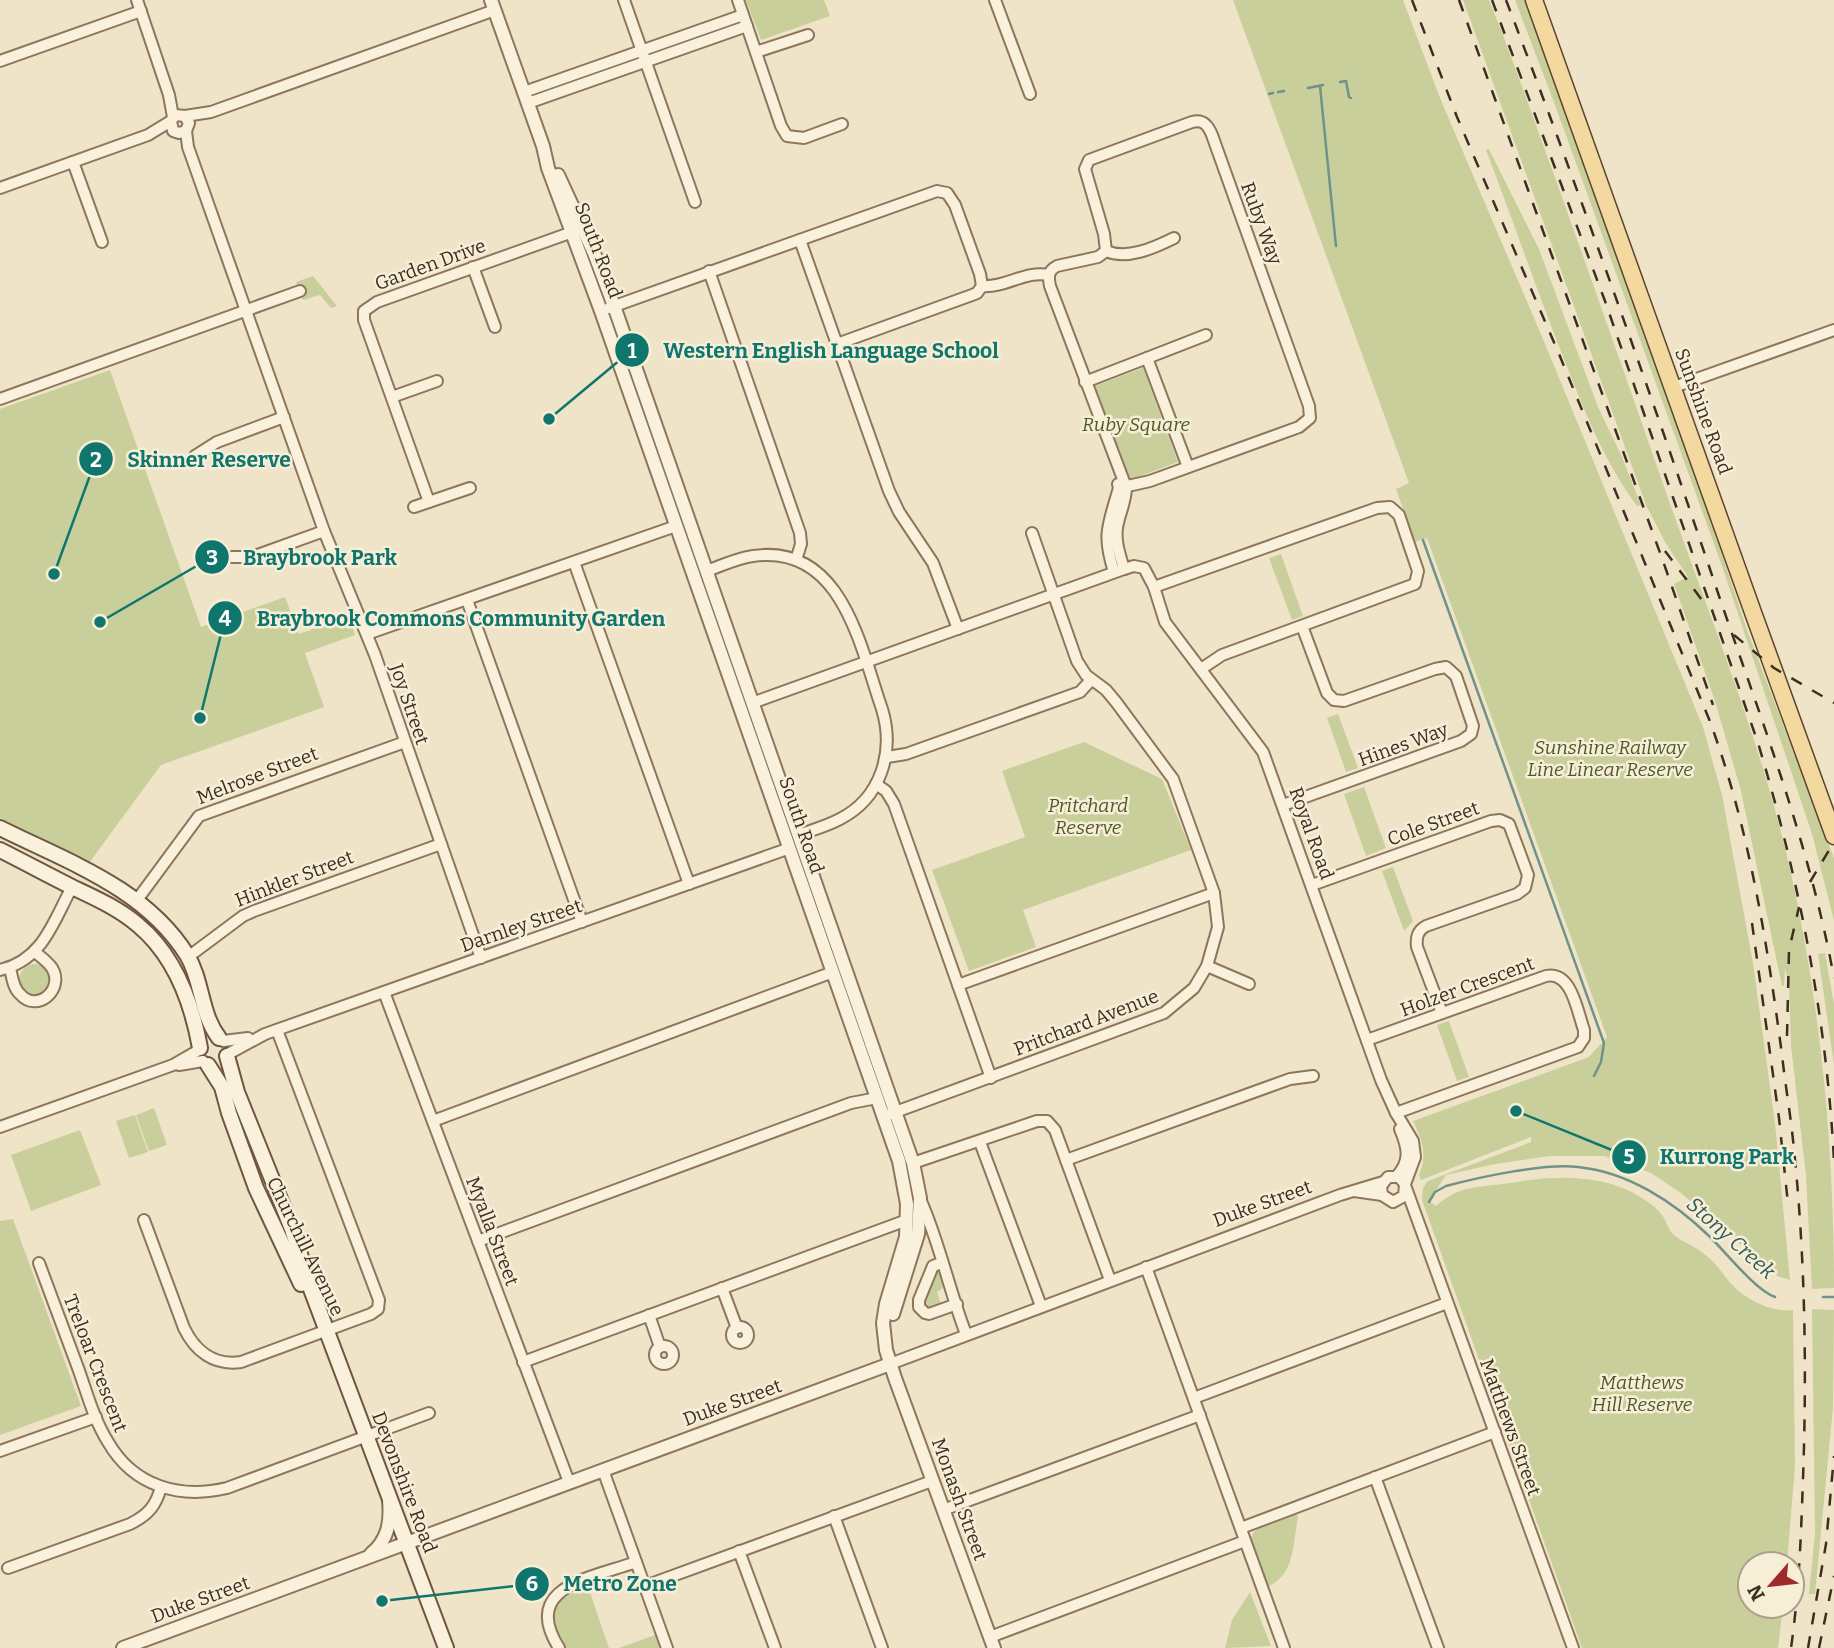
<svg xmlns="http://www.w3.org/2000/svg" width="1834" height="1648" viewBox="0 0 1834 1648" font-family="Bitter,serif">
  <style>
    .green { fill: #c9cf9b }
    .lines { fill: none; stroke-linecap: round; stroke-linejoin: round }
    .stream { stroke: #6f938a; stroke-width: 2.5 }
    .minor-casing { stroke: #8d765c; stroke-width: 14 }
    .tertiary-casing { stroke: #8d765c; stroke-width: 16 }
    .secondary-casing { stroke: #6f573f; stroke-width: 18 }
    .primary-casing { stroke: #5b4430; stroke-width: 19 }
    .minor { stroke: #faf1dc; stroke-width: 10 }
    .tertiary { stroke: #faf1dc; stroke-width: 12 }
    .secondary { stroke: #faf1dc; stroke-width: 14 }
    .primary { stroke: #f3d9a0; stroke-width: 16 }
    .rail { stroke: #3d2e20; stroke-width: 2.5; stroke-dasharray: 12 12; stroke-linecap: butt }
    .labels { text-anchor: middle; stroke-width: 5; stroke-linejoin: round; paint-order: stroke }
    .street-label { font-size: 19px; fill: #3d2e20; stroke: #f7eed8 }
    .park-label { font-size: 19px; font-style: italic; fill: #4d5a26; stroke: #f7eed8 }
    .water-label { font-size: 21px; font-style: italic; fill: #2f5d5a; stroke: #f7eed8 }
    .leader { fill: none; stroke: #0f766e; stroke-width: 2.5 }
    .callout-dot { fill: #0f766e; stroke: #f7eed8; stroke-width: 2.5 }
    .mark-label { font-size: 21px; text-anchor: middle; font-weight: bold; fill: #fff }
    .callout-label { font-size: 21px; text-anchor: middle; font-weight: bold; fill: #0f766e; stroke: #f7eed8; stroke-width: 5; stroke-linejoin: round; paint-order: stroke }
  </style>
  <rect width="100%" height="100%" fill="#f0e4c8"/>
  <g class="green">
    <polygon points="746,0 824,0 830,16 761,40"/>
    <path d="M1233,0h170l37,98 103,241 160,388 19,68 31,168 22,160 15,157 -13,-4 -96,-83 -30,-20 -47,-17h-54l-55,8 -49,11 -17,26 7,5c24,-22 44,-18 74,-23 44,-8 97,-10 135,17 5,3 13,9 16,14 5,5 6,13 11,19 7,8 22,12 31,20 11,8 17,17 25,27 14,18 43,33 65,30l2,156 -8,98h-37v42h33l-5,42h-196l-160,-448 1,-12 5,-7 103,-39v-5l-110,43 -2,-5c9,-21 3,-35 -6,-54l176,-64 18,-20 -180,-499 -12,4 -19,-53 13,-6z"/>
    <path d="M1463,0h26l14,35c57,154 111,308 165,463 41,117 89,234 118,354 34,143 48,290 48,436l-22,1 -6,-113 -15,-130 -2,-60 -4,-19 -1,19h-2l-41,-195 -26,-90 -41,-117 14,-7 -23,-35 -19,-37z"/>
    <polygon points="1515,0 1525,0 1693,467 1747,630 1834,858 1834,921 1812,834 1722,566 1555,105"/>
    <path d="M1489,149l50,100 59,158 24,50 19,48 -4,1c-31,-42 -50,-88 -69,-137 -29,-72 -54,-146 -82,-219z"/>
    <polygon points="313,276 337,306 331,308 320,295 303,300 296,282"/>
    <polygon points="1143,368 1178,462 1130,480 1095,386"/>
    <polygon points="110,370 201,627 285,597 299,634 349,616 355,635 305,653 324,707 161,765 89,863 0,818 0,409"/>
    <polygon points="1281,554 1303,616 1292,620 1269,558"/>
    <polygon points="1338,714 1358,768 1346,772 1327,718"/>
    <polygon points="1084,742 1162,779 1191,850 1023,910 1036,947 969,971 932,870 1025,837 1002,771"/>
    <polygon points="1364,787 1386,848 1366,856 1344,794"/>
    <polygon points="1393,867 1413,921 1404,931 1382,871"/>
    <polygon points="1825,953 1834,1004 1834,1065 1818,954"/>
    <circle cx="35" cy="980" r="16"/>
    <polygon points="1449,1021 1469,1077 1457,1081 1437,1025"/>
    <polygon points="154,1108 167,1145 149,1151 136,1115"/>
    <polygon points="135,1115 148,1152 129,1158 116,1121"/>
    <polygon points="80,1130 101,1185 31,1211 11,1155"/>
    <polygon points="13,1219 81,1406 0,1435 0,1221"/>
    <polygon points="939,1268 944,1284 942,1289 937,1292 942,1307 927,1311 922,1301 935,1269"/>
    <polygon points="1812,1309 1834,1310 1833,1408 1815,1594 1809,1594 1815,1533"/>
    <path d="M1296,1513l2,4c-5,25 -3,59 -30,69l-17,-46c2,-18 31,-22 45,-27z"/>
    <polygon points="588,1587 609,1648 564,1648 554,1630 552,1605 564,1597"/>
    <polygon points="1250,1592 1271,1646 1225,1648 1232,1620"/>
    <polygon points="655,1635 660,1648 619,1648"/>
  </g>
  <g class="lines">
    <g class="stream">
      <polyline points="1340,82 1346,81 1349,97 1351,98"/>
      <polyline points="1320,86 1336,246"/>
      <polyline points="1308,88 1323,85"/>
      <polyline points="1278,92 1284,91"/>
      <polyline points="1269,94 1273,93"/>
      <polyline points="1423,540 1604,1043 1601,1062 1594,1076"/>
      <path d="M1429,1202l6,-10 11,-6c34,-9 98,-23 132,-19 50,5 96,35 131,69 17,16 46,54 66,61"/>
      <polyline points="1823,1297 1834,1297"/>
    </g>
    <g class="minor-casing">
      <g id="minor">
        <polyline points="137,0 169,95 173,117"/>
        <polyline points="624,0 695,202"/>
        <polyline points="738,0 781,126 787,136 804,138 842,124"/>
        <polyline points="995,0 1030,94"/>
        <polyline points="756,52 808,35"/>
        <polyline points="0,61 141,11"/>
        <polyline points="524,92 743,15"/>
        <polyline points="528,103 747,26"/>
        <polyline points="185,116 189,123 186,131 179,133 173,131 171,121 175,115 185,116 211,112 495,10"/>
        <polyline points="186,131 188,147 324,531 375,655 481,958"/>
        <polyline points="73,162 102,242"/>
        <polyline points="0,188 148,135 171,121"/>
        <polyline points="800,240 889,491 899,512 933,563 958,629"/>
        <path d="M1106,251c21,9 48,-3 68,-13"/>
        <polyline points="473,267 495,327"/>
        <polyline points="709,271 800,533 801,544 796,560"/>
        <path d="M982,286c24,2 43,-16 67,-11"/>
        <polyline points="609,308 937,191 947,193 955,205 980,274 982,286"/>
        <polyline points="837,344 972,295 977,293 982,286"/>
        <polyline points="1147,358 1206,335"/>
        <polyline points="1085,382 1147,358 1188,467"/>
        <polyline points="1674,387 1834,330"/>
        <polyline points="392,397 437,381"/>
        <polyline points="0,399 300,291"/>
        <polyline points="195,456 217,442 284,417"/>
        <path d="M1119,488l31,-7 149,-54 11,-9 -1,-12 -97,-271c-4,-10 -9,-16 -20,-13l-103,38 -4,9 19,65 2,17 -8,6 -41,9c-9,5 -9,10 -7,20l76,201c0,15 -7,27 -9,41 -2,14 3,27 7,41"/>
        <polyline points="429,502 364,320 364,311 377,302 578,230"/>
        <polyline points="414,507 470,488"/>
        <polyline points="232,557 252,557 324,531"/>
        <polyline points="574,562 689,884"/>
        <path d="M706,571c15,-5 31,-13 47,-15 89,-13 107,90 129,153 13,43 -1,89 -42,110 -13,7 -28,11 -41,16"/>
        <path d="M1114,572c-12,-38 -6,-46 5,-84l-1,-4"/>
        <polyline points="1154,587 1377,508 1390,507 1399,515 1418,571 1415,584 1222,655 1201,669"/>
        <polyline points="467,600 582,922"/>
        <polyline points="367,634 676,526"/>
        <polyline points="752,703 1124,569 1134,566 1144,568 1154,587 1165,622 1263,752 1381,1080 1396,1113 1413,1141 1415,1157 1405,1184 1404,1196 1393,1202 1382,1195 1381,1186 1388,1177 1399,1177 1405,1184"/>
        <polyline points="887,757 906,754 1080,692 1091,680"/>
        <polyline points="876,784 886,791 894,804 991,1078"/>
        <polyline points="1283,805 1461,741 1471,734 1473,726 1456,676 1446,667 1435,669 1344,701 1334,700 1327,693 1302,626"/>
        <path d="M1312,885l179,-64 9,-1 9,4 19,51 -3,13 -8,6 -91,32c-9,5 -10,12 -9,21l25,66"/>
        <polyline points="137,900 199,816 405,742"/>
        <polyline points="188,957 243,916 254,911 441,844"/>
        <polyline points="1207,966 1249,984"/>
        <path d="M10,968c2,8 3,20 10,26 17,20 45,-5 32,-26 -4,-6 -11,-11 -17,-16"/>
        <path d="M0,970c43,-10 53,-48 72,-83"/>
        <polyline points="958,985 1214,893"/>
        <polyline points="384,992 569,1482"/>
        <path d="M1367,1040l179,-64c26,-5 31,35 38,54v8l-6,9 -182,66"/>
        <polyline points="223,1041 248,1038"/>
        <polyline points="228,1054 265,1034 790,848"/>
        <polyline points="179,1065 203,1061"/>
        <polyline points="890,1114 1164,1013 1194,988 1207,966 1218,927 1214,893 1173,779 1116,702 1106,690 1086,675 1077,661 1032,533"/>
        <polyline points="433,1121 833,972"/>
        <polyline points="0,1127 173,1065 199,1050"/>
        <polyline points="980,1142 1041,1306"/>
        <polyline points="1066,1160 1290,1079 1313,1076"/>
        <polyline points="913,1163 1037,1121 1047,1121 1055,1130 1110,1280"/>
        <path d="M1396,1177c15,-16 12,-29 4,-48"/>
        <polyline points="1406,1188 1573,1648"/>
        <polyline points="1354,1191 1382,1195"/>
        <path d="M921,1201c19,43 28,89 45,133"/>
        <path d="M144,1220l40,108c11,23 30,38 57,34l130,-48 7,-5 1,-9 -102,-270"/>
        <polyline points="478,1241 851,1103 877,1098"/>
        <path d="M39,1263c13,35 26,70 39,105 9,25 16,52 30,74 26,45 72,57 119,46l202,-75"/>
        <polyline points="941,1263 933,1266 919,1300 919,1307 925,1313 929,1314 957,1304"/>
        <polyline points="1146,1267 1284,1648"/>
        <polyline points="722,1288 737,1328"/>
        <polyline points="649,1315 660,1347"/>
        <circle cx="740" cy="1335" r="8"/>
        <circle cx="664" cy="1355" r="9"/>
        <polyline points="523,1362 907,1220"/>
        <polyline points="890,1364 1340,1195 1383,1182"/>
        <polyline points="1194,1398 1447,1303"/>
        <polyline points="0,1451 96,1417"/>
        <polyline points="603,1470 667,1648"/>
        <polyline points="1375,1477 1438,1648"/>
        <polyline points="943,1510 1200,1415"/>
        <polyline points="834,1516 882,1648"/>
        <polyline points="1241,1528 1495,1432"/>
        <polyline points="739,1551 775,1648"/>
        <path d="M8,1568l122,-44c18,-9 26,-18 31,-37"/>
        <polyline points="645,1586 932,1481"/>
        <polyline points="990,1637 1245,1541"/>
        <path d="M559,1648c-39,-62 33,-70 77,-86"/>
      </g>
    </g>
    <g class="tertiary-casing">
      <g id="tertiary">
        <polyline points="491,0 543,146 548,168 601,311 899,1161 907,1204 906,1237 886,1304 883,1323 886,1350 895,1378 994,1648"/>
        <polyline points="558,175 594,253 614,306 913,1163 920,1198 918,1234 893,1314"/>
        <path d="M371,1554c17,-14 20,-32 18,-53"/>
        <polyline points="123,1648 890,1364"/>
      </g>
    </g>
    <g class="secondary-casing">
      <g id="secondary">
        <path d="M0,828c68,34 145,60 187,127 16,27 13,58 32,83"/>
        <path d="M0,850c24,12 48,25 72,37 23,11 46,21 66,38 36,30 54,78 62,123"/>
        <polyline points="227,1056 237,1092 292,1229 311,1289 446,1648"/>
        <polyline points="208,1065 222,1087 229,1113 256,1188 301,1284"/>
      </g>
    </g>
    <g class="primary-casing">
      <path id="primary" d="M1534,0c101,278 198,558 300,836"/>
    </g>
    <use href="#minor" class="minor"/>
    <use href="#tertiary" class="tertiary"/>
    <use href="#secondary" class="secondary"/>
    <use href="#primary" class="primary"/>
    <g class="rail">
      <path d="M1412,0l45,117 102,237 150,365c40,107 58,223 73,336 3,28 8,56 11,85 12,111 14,226 10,339 -2,57 -4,113 -12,169"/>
      <polyline points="1459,0 1663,561 1713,705"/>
      <path d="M1492,0l113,301 153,442c41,136 69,277 76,419"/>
      <path d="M1506,0c75,196 145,394 212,593 43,126 92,253 116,385"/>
      <polyline points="1665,551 1705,604"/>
      <polyline points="1734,635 1774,668 1834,703"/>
      <polyline points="1810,882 1834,842"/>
      <polyline points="1752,923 1779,1118 1788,1204"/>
      <polyline points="1787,1036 1789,950 1799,907"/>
      <polyline points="1808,1648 1826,1544 1834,1456"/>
      <polyline points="1819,1648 1834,1576"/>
    </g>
  </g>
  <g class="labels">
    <g class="street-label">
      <text transform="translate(1262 223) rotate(70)" y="7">Ruby Way</text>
      <text transform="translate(599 250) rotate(69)" y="7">South Road</text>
      <text transform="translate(430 264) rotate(-20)" y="7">Garden Drive</text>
      <text transform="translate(1704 411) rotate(70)" y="7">Sunshine Road</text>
      <text transform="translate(410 704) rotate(71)" y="7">Joy Street</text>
      <text transform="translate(1403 744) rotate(-20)" y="7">Hines Way</text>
      <text transform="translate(257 775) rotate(-21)" y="7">Melrose Street</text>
      <text transform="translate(1433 823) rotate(-20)" y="7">Cole Street</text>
      <text transform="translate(802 825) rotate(71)" y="7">South Road</text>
      <text transform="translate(1312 833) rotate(70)" y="7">Royal Road</text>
      <text transform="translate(294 878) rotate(-21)" y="7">Hinkler Street</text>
      <text transform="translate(521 925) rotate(-19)" y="7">Darnley Street</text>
      <text transform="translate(1467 986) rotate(-20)" y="7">Holzer Crescent</text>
      <text transform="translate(1086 1022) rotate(-21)" y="7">Pritchard Avenue</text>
      <text transform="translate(1262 1203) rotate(-20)" y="7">Duke Street</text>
      <text transform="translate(493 1231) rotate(69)" y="7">Myalla Street</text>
      <text transform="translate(306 1246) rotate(64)" y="7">Churchill Avenue</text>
      <text transform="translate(96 1363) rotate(69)" y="7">Treloar Crescent</text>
      <text transform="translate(732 1402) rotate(-20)" y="7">Duke Street</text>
      <text transform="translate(1511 1427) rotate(70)" y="7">Matthews Street</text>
      <text transform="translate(405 1482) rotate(69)" y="7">Devonshire Road</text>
      <text transform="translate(960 1499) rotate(70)" y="7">Monash Street</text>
      <text transform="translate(200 1599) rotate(-20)" y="7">Duke Street</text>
    </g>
    <g class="park-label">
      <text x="1136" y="431">Ruby Square</text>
      <text x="1610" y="754">Sunshine Railway<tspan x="1610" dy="22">Line Linear Reserve</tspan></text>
      <text x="1088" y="812">Pritchard<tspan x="1088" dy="22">Reserve</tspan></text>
      <text x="1642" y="1389">Matthews<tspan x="1642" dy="22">Hill Reserve</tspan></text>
    </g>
    <g class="water-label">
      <text transform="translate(1731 1238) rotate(42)" y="7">Stony Creek</text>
    </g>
  </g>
  <path class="leader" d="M549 419L632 350M54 574L96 459M100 622L212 557M200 718L225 618M1516 1111L1629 1157M382 1601L532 1584"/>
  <g class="callout-dot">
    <circle cx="549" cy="419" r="7"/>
    <circle cx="54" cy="574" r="7"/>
    <circle cx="100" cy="622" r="7"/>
    <circle cx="200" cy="718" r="7"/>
    <circle cx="1516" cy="1111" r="7"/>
    <circle cx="382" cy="1601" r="7"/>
    <circle cx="632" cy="350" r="18"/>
    <circle cx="96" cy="459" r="18"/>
    <circle cx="212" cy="557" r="18"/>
    <circle cx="225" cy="618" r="18"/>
    <circle cx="1629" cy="1157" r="18"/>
    <circle cx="532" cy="1584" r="18"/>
  </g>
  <g class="mark-label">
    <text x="632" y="358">1</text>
    <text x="96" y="467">2</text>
    <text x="212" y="565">3</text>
    <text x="225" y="626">4</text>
    <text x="1629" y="1164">5</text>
    <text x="532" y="1591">6</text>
  </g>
  <g class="callout-label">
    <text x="831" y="358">Western English Language School</text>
    <text x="209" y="467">Skinner Reserve</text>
    <text x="320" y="565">Braybrook Park</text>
    <text x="461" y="626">Braybrook Commons Community Garden</text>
    <text x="1727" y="1164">Kurrong Park</text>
    <text x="620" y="1591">Metro Zone</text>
  </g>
  <g transform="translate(1771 1585) rotate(242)"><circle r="33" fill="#f7eed8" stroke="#ada18e" stroke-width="2"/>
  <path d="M0-5L12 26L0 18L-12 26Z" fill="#9e2a2b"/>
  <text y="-10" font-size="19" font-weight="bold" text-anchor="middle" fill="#3d2e20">N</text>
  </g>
</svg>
